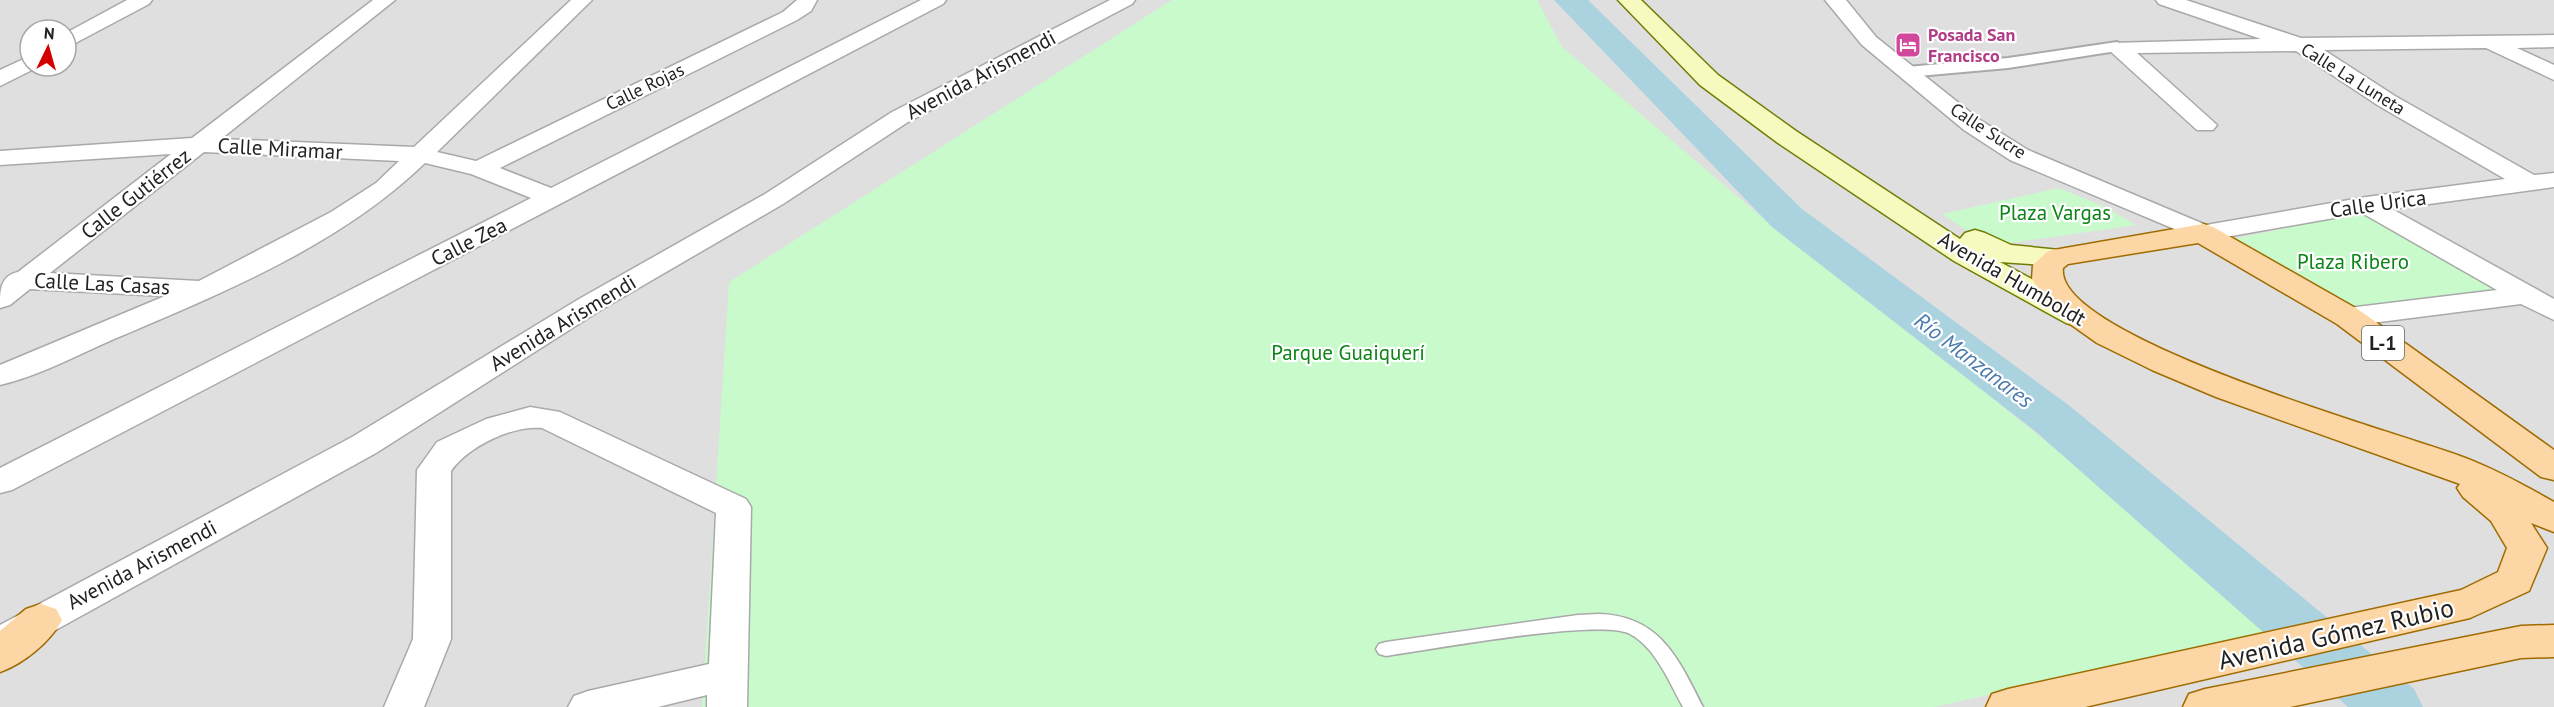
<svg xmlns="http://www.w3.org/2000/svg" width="2554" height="707" viewBox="0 0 2554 707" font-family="'PT Sans',sans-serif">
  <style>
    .residential { fill: #e0dfdf; fill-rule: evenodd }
    .park { fill: #c8facc }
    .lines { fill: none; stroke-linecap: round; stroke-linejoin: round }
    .river { fill: #aad3df; fill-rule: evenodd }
    .service-casing { stroke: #a9a9a9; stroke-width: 3 }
    .pedestrian-casing { stroke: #a9a9a9; stroke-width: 4 }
    .minor-casing { stroke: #a9a9a9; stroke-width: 3 }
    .secondary-casing { stroke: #707d05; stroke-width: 3 }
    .primary-casing { stroke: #a06b00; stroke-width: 3 }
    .service { fill: #fff; fill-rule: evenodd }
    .pedestrian { fill: #fff; fill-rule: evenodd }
    .minor { fill: #fff; fill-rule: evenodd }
    .secondary { fill: #f7fabf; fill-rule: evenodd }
    .primary { fill: #fcd6a4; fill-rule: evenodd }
    .labels { text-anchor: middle; stroke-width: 4.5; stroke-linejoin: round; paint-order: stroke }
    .far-hotel-label { font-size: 18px; font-weight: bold; fill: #b23c85; stroke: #fff; text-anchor: start }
    .far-street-label { font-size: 18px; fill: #222; stroke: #fff }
    .shield { fill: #fff; stroke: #646464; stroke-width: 1.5 }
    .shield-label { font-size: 20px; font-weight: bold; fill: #222 }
    .street-label { font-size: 21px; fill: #222; stroke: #fff }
    .park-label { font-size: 21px; fill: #0c8416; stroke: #fff }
    .water-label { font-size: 22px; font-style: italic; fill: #4a7aab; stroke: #fff }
    .near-street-label { font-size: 26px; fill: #222; stroke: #fff }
  </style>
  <rect width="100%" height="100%" fill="#f2efe9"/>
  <path class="residential" d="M0,0h2554v707h-2554zM30,30h36v36h-36z"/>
  <g class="park">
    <polygon points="1172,0 1537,0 1562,47 1758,214 1883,310 2280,630 1934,707 702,707 729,282"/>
    <polygon points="2059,188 2103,206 2136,225 1990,246 1942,214"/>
    <polygon points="2366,212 2499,292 2340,309 2222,241"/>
  </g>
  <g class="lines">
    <polygon class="river" points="1554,0 1588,0 1802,209 2071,407 2414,689 2423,707 2348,707 2035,431 1772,227"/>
    <g class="service-casing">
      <path id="service" d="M1599,614c61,2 79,44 104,93h-20c-14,-25 -27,-59 -53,-73 -29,-16 -202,16 -244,22l-7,-2 -3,-5 3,-5 7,-2 192,-27z"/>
    </g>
    <g class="pedestrian-casing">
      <polygon id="pedestrian" points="2117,42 2125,47 2123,50 2008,68 1907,77 1899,72 1907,67 2008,58"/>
    </g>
    <g class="minor-casing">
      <g id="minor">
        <polygon points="127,0 152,0 149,4 66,48 66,33"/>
        <path d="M373,0h22l-174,139 193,8 157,-147h21l-155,152 39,9 307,-149 14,-12h20l-6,11 -14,9 -297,148 51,20 370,-188h25l-3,4 -931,486 -12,3v-25l531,-270 -60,-24 -46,-11c-86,83 -203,130 -311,176 -37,16 -75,37 -114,46v-20l165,-69 -135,-7 -20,16 -10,3c0,-18 0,-32 18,-36l153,-118 -171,11v-14l192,-13zM204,152l195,9 -23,22 -45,29 -132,69 -149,-8z"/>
        <polygon points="1110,0 1135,0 1132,4 908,122 783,204 599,311 376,453 14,653 0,658 0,625 352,437 579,299 765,194 892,112"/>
        <polygon points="1825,0 1846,0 1876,37 1980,120 2028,150 2206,225 2366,197 2505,179 2379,106 2296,51 2137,53 2217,125 2213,130 2197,130 2110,51 2106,47 2110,43 2261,39 2159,4 2156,0 2186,0 2301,38 2554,35 2554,47 2517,48 2554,65 2554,80 2486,48 2324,50 2395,96 2534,175 2554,173 2554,187 2392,209 2554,299 2554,320 2521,304 2348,326 2338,323 2334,317 2338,311 2348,308 2497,290 2362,213 2203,241 2010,160 1964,130 1862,45"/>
        <polygon points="30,56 30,66 38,67 0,86 0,70"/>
        <path d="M530,407l30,5 186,87 5,8 -4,200h-40v-12l-49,12h-90l6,-11 14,-5 121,-27 7,-151 -174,-85c-30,-3 -74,19 -91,43v168l-27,68h-40l29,-68 4,-169 20,-28 49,-23z"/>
      </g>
    </g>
    <g class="secondary-casing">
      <polygon id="secondary" points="1618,0 1641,0 1718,75 1796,131 1960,239 1965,233 1975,230 1985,233 2011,245 2070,251 2074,257 2070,263 2059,266 2000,262 2088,309 2093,316 2088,323 2077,326 2066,323 1954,261 1778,143 1700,85"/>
    </g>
    <g class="primary-casing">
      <g id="primary">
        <path d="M2203,224l10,3 146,83 195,140v30l-13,-3 -204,-153 -139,-81 -130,21 -5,4c-10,69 338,166 397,188 33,12 64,29 94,46v30l-23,-9 16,25 -18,43 -59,27 -385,89h-99l6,-13 16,-5 453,-99 37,-18 9,-24 -16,-27 -28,-24 -6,-9 3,-4 -244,-87 -64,-27 -55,-27 -41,-29 -24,-35 1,-14 15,-14z"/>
        <path d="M41,604l15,5 6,11c-12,22 -39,44 -62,52v-41l26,-22z"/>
        <polygon points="2554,625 2554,657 2521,658 2290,707 2183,707 2189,694 2205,689 2521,626"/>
      </g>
    </g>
    <use href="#service" class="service"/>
    <use href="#pedestrian" class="pedestrian"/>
    <use href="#minor" class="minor"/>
    <use href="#secondary" class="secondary"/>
    <use href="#primary" class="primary"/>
  </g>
  <defs>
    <g id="hotel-square" transform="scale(1.35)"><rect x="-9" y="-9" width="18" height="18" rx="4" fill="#d1479c" stroke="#fff"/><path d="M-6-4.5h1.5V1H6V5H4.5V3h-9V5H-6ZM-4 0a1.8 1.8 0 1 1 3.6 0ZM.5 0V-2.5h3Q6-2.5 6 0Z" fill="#fff"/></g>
  </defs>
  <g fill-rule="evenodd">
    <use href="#hotel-square" x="1908" y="45"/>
  </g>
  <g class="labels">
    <g class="far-hotel-label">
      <text x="1928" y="41">Posada San<tspan x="1928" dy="21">Francisco</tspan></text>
    </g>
    <g class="far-street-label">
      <text transform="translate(2353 79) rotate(32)" y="6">Calle La Luneta</text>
      <text transform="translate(645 87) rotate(-26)" y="6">Calle Rojas</text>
      <text transform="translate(1988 131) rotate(33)" y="6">Calle Sucre</text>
    </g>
    <rect class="shield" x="2362" y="326" width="42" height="34" rx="4.5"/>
    <g class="shield-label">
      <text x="2383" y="350">L-1</text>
    </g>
    <g class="street-label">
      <text transform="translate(981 75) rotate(-28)" y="7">Avenida Arismendi</text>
      <text transform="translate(280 149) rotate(3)" y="7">Calle Miramar</text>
      <text transform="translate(136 194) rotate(-38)" y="7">Calle Gutiérrez</text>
      <text transform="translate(2378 204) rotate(-8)" y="7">Calle Urica</text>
      <text transform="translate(469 242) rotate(-27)" y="7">Calle Zea</text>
      <text transform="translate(2012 279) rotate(30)" y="7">Avenida Humboldt</text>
      <text transform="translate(102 284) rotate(3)" y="7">Calle Las Casas</text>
      <text transform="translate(563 323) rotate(-31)" y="7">Avenida Arismendi</text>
      <text transform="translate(142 565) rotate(-28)" y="7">Avenida Arismendi</text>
    </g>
    <g class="park-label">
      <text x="2055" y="220">Plaza Vargas</text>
      <text x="2353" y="269">Plaza Ribero</text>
      <text x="1348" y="360">Parque Guaiquerí</text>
    </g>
    <g class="water-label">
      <text transform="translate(1974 360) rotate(37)" y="8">Río Manzanares</text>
    </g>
    <g class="near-street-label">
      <text transform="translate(2336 634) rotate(-13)" y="9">Avenida Gómez Rubio</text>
    </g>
  </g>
  <g transform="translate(48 48) rotate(5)"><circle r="28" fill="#ffffff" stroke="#a7a7a7" stroke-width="1.5"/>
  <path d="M0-4.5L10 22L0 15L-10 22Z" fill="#d40000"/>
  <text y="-9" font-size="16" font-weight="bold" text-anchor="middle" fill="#222222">N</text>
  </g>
</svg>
